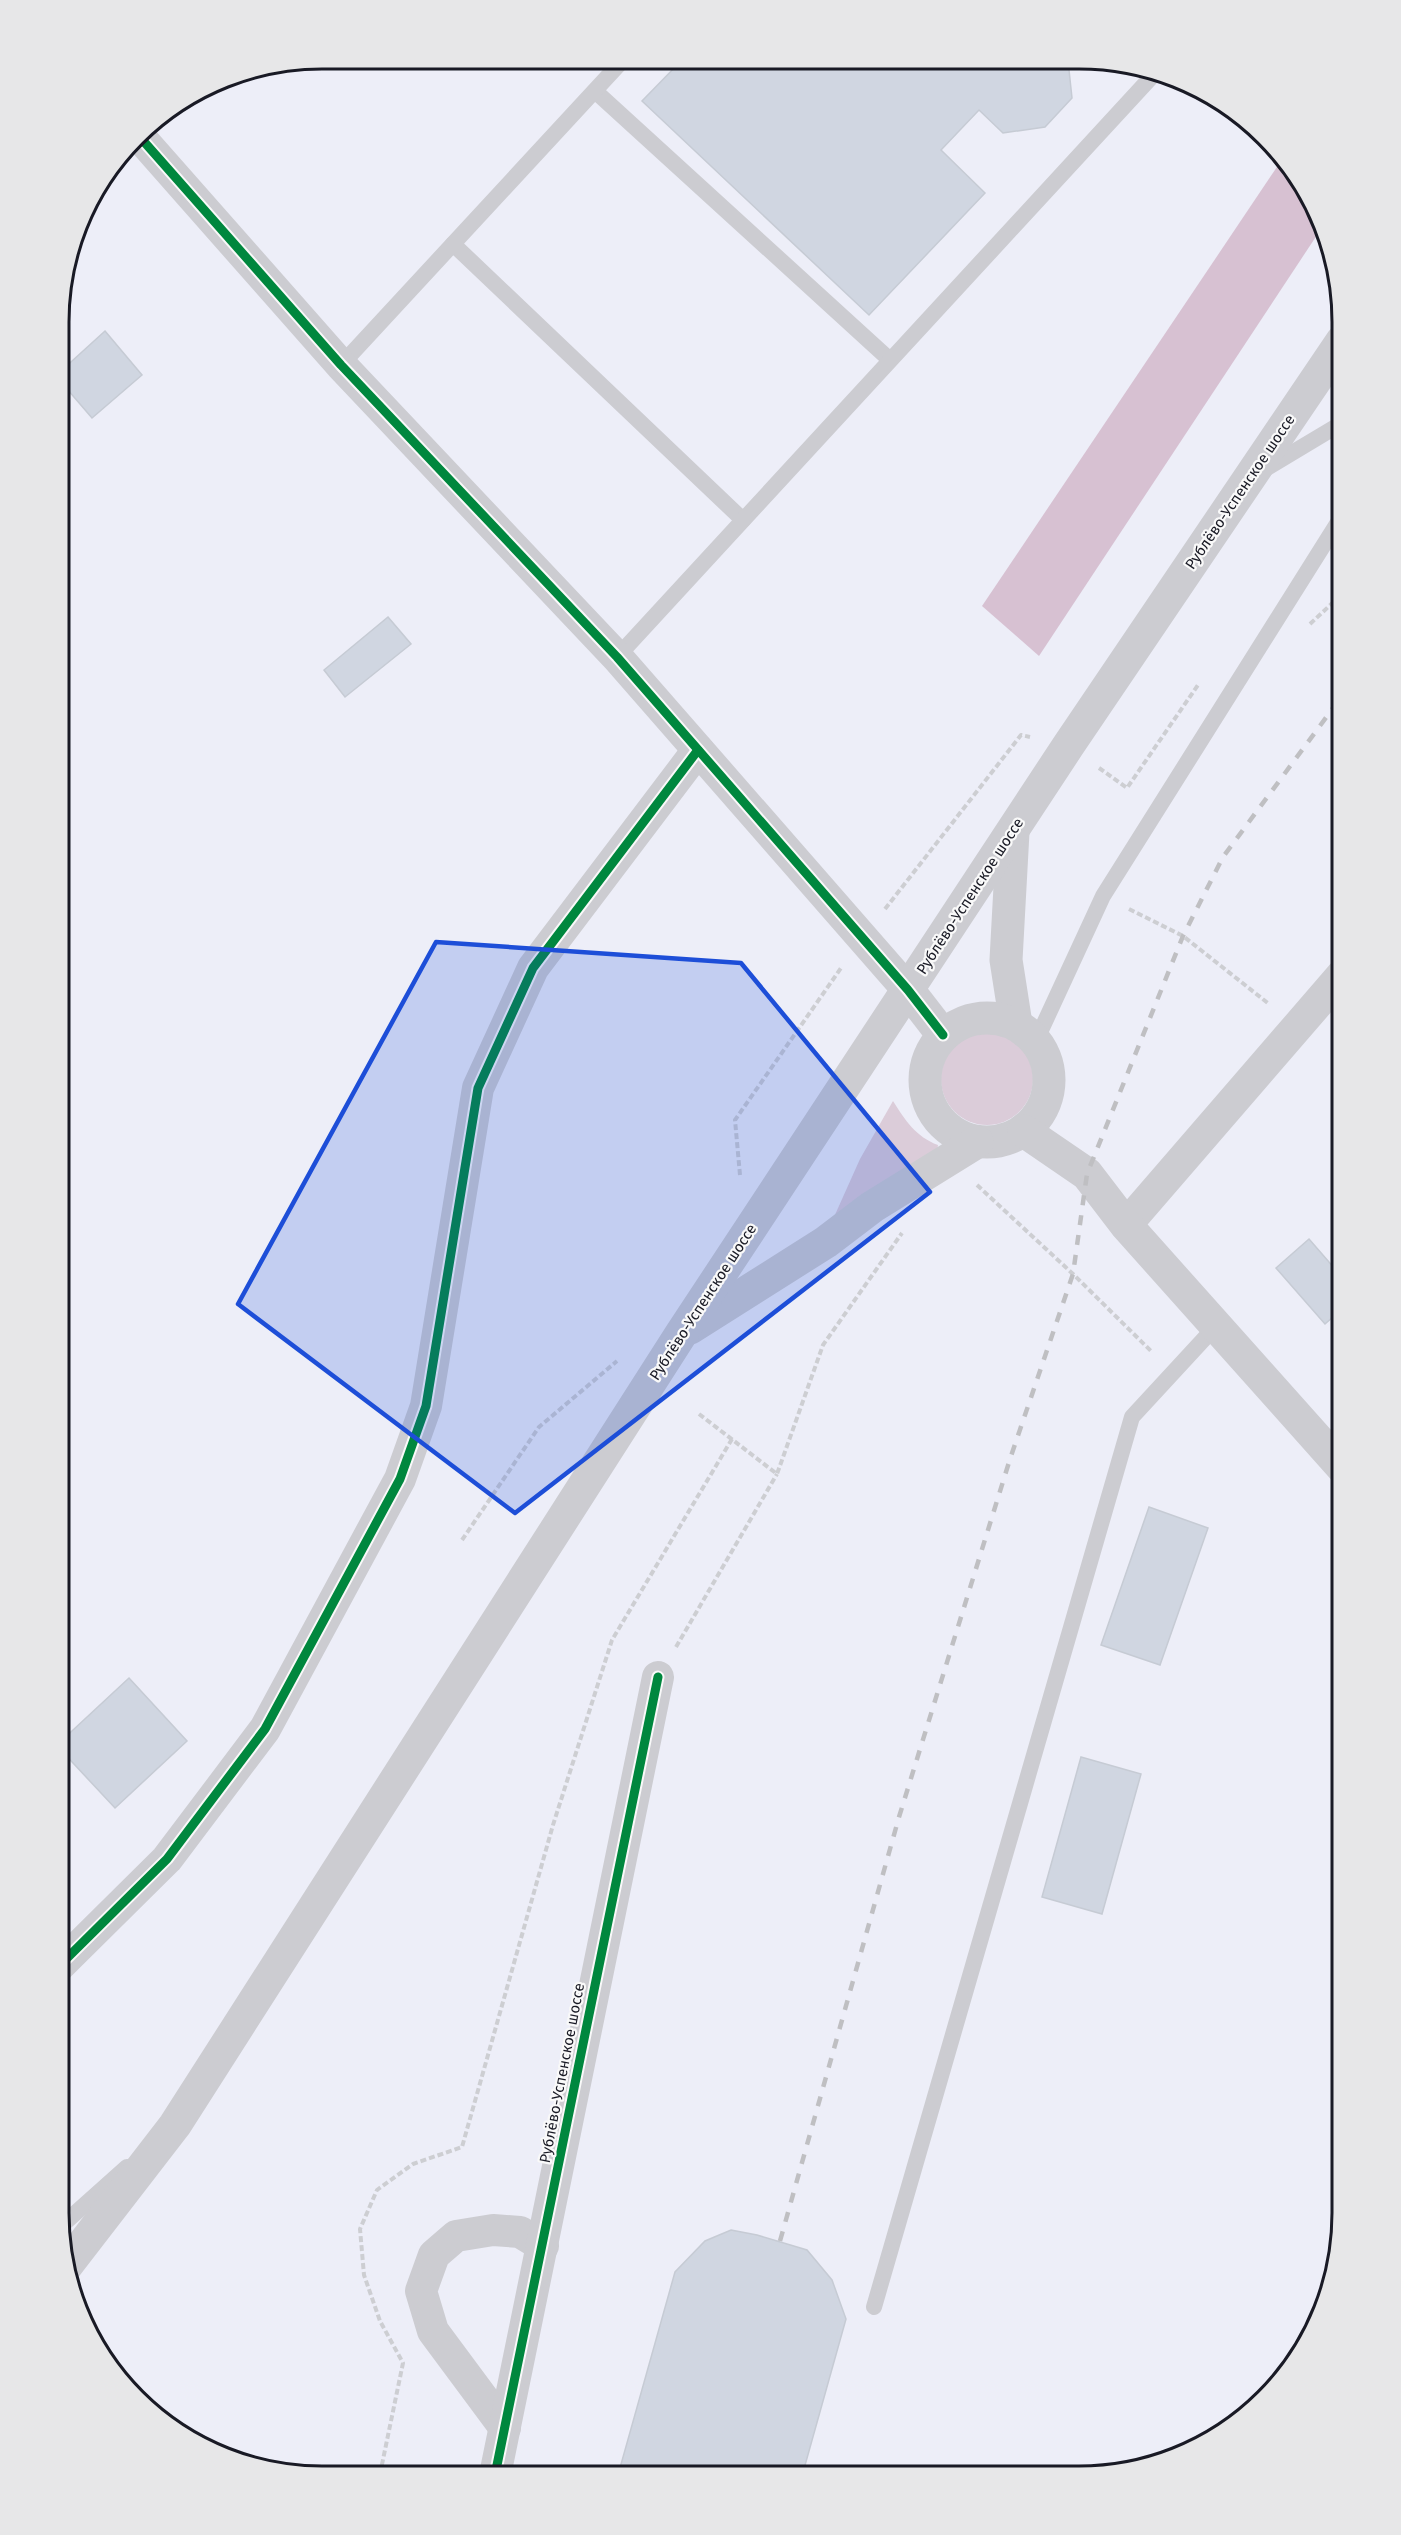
<svg xmlns="http://www.w3.org/2000/svg" width="1401" height="2535" viewBox="0 0 1401 2535" font-family="'Fira Sans',sans-serif">
  <style>
    .green { fill: #dbccd9 }
    .forest { fill: #d7c1d2 }
    .building { fill: #d0d6e1; stroke: #c6cbd4; stroke-width: 1.5 }
    .lines { fill: none; stroke-linecap: round; stroke-linejoin: round }
    .path { stroke: #cdced2; stroke-width: 4; stroke-dasharray: 6 3; stroke-linecap: butt }
    .lane { stroke: #ccccd1; stroke-width: 16 }
    .street { stroke: #ccccd1; stroke-width: 32 }
    .secondary { stroke: #ccccd1; stroke-width: 33 }
    .rail { stroke: #bfbfc2; stroke-width: 4.5; stroke-dasharray: 10 10; stroke-linecap: butt }
    .cycleway-casing { stroke: #f9f9f9; stroke-width: 13 }
    .cycleway { stroke: #00873e; stroke-width: 9 }
    .marked { fill: #1d4ed8; fill-opacity: 0.2; stroke: #1d4ed8; stroke-width: 4.5; stroke-linejoin: round }
    .labels { text-anchor: middle; stroke-width: 4.5; stroke-linejoin: round; paint-order: stroke }
    .street-label { font-size: 15px; fill: #191a25; stroke: #f9f9f9 }
    .rim { fill: none; stroke: #191a25; stroke-width: 3 }
  </style>
  <rect width="100%" height="100%" fill="#edeef8"/>
  <g class="green">
    <circle cx="987" cy="1079" r="46"/>
    <path d="M893,1101c12,19 23,36 45,44l-1,6 -103,66 26,-58z"/>
  </g>
  <polygon class="forest" points="1283,158 1298,175 1323,226 1039,656 982,606"/>
  <g class="building">
    <polygon points="681,61 1062,63 1069,70 1072,98 1045,127 1003,133 979,110 941,150 985,193 869,315 642,101"/>
    <polygon points="105,331 142,375 92,418 61,382 61,371"/>
    <polygon points="388,617 411,644 345,697 324,670"/>
    <polygon points="1309,1239 1342,1277 1342,1309 1325,1324 1276,1268"/>
    <polygon points="1149,1507 1208,1528 1160,1665 1101,1645"/>
    <polygon points="129,1678 187,1741 115,1808 59,1748 59,1743"/>
    <polygon points="1081,1757 1141,1774 1102,1914 1042,1897"/>
    <polygon points="731,2230 757,2235 807,2250 832,2280 846,2319 802,2476 618,2475 675,2272 705,2241"/>
  </g>
  <g class="lines">
    <g class="path">
      <polyline points="1310,624 1342,594"/>
      <polyline points="1099,768 1127,788 1198,685"/>
      <polyline points="885,909 1021,735 1030,737"/>
      <polyline points="1129,909 1183,936 1269,1004"/>
      <polyline points="740,1175 735,1120 841,968"/>
      <polyline points="977,1185 1073,1274 1152,1352"/>
      <polyline points="1333,1267 1342,1259"/>
      <polyline points="699,1414 777,1474 823,1345 902,1233"/>
      <polyline points="462,1540 539,1427 617,1361"/>
      <polyline points="676,1647 777,1474"/>
      <polyline points="380,2474 403,2363 380,2321 364,2275 360,2229 377,2190 413,2164 462,2147 553,1825 612,1640 732,1439"/>
    </g>
    <g class="lane">
      <polyline points="595,91 890,360"/>
      <polyline points="453,244 743,520"/>
      <polyline points="341,365 623,60"/>
      <polyline points="1262,471 1342,423"/>
      <polyline points="617,657 1156,72"/>
      <polyline points="1036,1041 1103,896 1342,516"/>
      <polyline points="61,2226 127,2167"/>
      <polyline points="874,2307 1132,1417 1216,1326"/>
    </g>
    <g class="street">
      <polyline points="139,136 341,365 617,657 908,990"/>
      <polyline points="1126,1225 1342,975"/>
      <polyline points="59,1966 167,1859 265,1729 400,1479 426,1406 478,1088 533,968 698,750"/>
      <polyline points="505,2428 433,2331 421,2291 434,2255 456,2236 493,2230 520,2232 543,2246"/>
      <polyline points="495,2475 658,1677"/>
    </g>
    <g class="secondary">
      <polyline points="1013,832 1006,960 1016,1024"/>
      <polyline points="908,990 943,1035"/>
      <circle cx="987" cy="1080" r="62"/>
      <polyline points="1024,1131 1087,1174 1126,1225 1342,1467"/>
      <polyline points="690,1328 826,1242 872,1207 977,1142"/>
      <polyline points="67,2265 175,2125 681,1334 1068,746 1342,341"/>
    </g>
    <polyline class="rail" points="780,2241 899,1817 1010,1459 1073,1274 1087,1174 1183,936 1223,857 1342,696"/>
    <g class="cycleway-casing">
      <g id="cycleway">
        <polyline points="139,136 341,365 617,657 908,990 943,1035"/>
        <polyline points="59,1966 167,1859 265,1729 400,1479 426,1406 478,1088 533,968 698,750"/>
        <polyline points="495,2475 658,1677"/>
      </g>
    </g>
    <use href="#cycleway" class="cycleway"/>
  </g>
  <path class="marked" d="M436,942l305,21 189,229 -415,321 -277,-209z"/>
  <g class="labels">
    <g class="street-label">
      <text transform="translate(1240 492) rotate(-56)" y="5">Рублёво-Успенское шоссе</text>
      <text transform="translate(970 896) rotate(-57)" y="5">Рублёво-Успенское шоссе</text>
      <text transform="translate(703 1302) rotate(-57)" y="5">Рублёво-Успенское шоссе</text>
      <text transform="translate(562 2073) rotate(-79)" y="5">Рублёво-Успенское шоссе</text>
    </g>
  </g>
  <path d="M0 0H1401V2535H0ZM322 69H1079A253 253 0 0 1 1332 322V2213A253 253 0 0 1 1079 2466H322A253 253 0 0 1 69 2213V322A253 253 0 0 1 322 69Z" fill="#e7e7e8" fill-rule="evenodd"/>
  <path class="rim" d="M322 69H1079A253 253 0 0 1 1332 322V2213A253 253 0 0 1 1079 2466H322A253 253 0 0 1 69 2213V322A253 253 0 0 1 322 69Z"/>
</svg>
